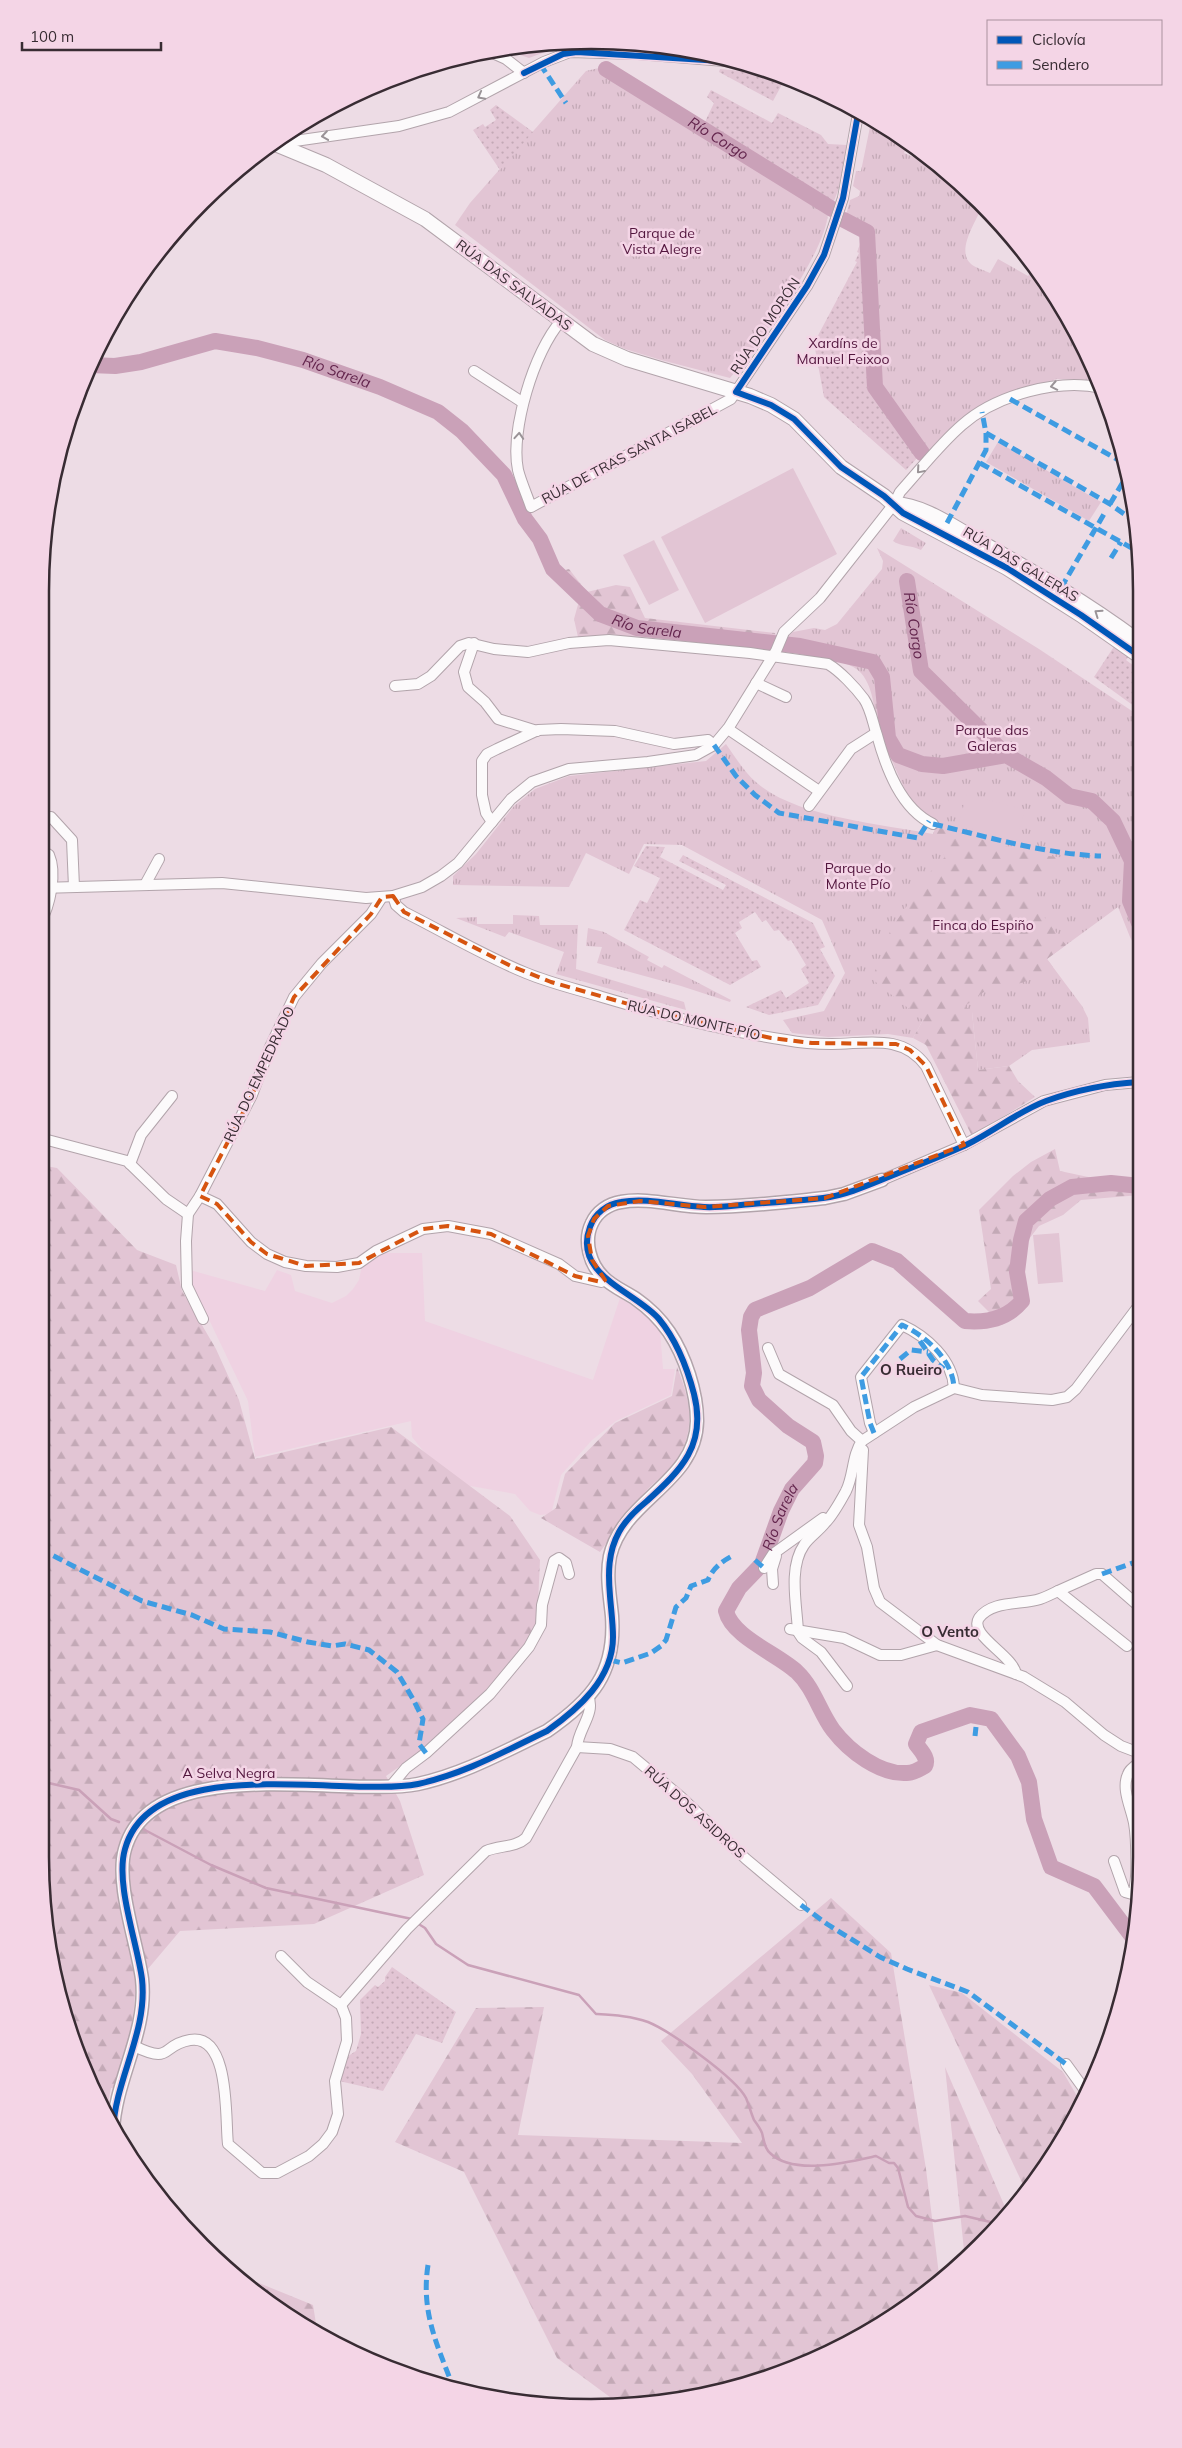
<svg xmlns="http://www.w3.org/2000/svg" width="1182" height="2448" viewBox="0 0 1182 2448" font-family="Mulish,sans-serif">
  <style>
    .built { fill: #efd2e2 }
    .grass { fill: url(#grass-tufts) }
    .forest { fill: url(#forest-firs) }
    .garden { fill: url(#garden-dots) }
    .pitch { fill: #e2c5d4 }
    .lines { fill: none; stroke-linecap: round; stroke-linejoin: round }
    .stream { stroke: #caa1b8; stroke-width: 2.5 }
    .river { stroke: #caa1b8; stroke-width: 16 }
    .minor-casing { stroke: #b2a4ab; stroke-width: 12 }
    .tertiary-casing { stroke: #b2a4ab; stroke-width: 15 }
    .secondary-casing { stroke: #b2a4ab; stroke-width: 16 }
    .minor { stroke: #fcfafb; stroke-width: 10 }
    .tertiary { stroke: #fcfafb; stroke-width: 12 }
    .secondary { stroke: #fcfafb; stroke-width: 14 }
    .quiet { stroke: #3e9ce2; stroke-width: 5; stroke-dasharray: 10 5; stroke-linecap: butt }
    .cycleway-casing { stroke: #f4d5e6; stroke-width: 9 }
    .cycleway { stroke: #0057b8; stroke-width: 6 }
    .oneway { stroke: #9a9397 }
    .marked { fill: none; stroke: #d65410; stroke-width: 4; stroke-dasharray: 10 6; stroke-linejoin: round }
    .labels { text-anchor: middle; stroke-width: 5; stroke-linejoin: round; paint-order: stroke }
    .park-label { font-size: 14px; fill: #53163e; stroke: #f4d5e6 }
    .street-label { font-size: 14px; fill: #382c33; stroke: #f4d5e6 }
    .water-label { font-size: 15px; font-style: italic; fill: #64264e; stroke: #f4d5e6 }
    .neighbourhood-label { font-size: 15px; font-weight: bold; fill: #382c33; stroke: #f4d5e6 }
    .rim { fill: none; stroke: #382c33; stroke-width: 2.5 }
  </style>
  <defs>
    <pattern id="grass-tufts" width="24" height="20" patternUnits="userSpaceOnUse" patternTransform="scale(1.25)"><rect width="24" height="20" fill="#e2c5d4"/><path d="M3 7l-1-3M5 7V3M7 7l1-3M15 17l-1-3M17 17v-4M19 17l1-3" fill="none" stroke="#c3a9b6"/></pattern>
    <pattern id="forest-firs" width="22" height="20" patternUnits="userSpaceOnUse" patternTransform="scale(1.25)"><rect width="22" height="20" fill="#e2c5d4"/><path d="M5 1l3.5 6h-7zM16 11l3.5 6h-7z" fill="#c3a9b6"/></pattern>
    <pattern id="garden-dots" width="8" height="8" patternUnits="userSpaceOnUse" patternTransform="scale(1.25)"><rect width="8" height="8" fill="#e2c5d4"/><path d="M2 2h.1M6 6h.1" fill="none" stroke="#c3a9b6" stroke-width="1.8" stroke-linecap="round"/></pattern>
  </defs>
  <rect width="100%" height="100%" fill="#eddce5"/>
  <polygon class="built" points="384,1253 422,1253 425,1321 593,1380 620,1298 644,1313 660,1330 663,1369 675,1369 671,1395 616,1421 592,1440 561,1475 551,1514 540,1515 530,1511 515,1494 465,1485 437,1468 412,1437 411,1421 255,1457 248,1401 191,1282 190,1270 265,1291 277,1270 291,1275 295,1291 332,1303 346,1296 353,1289 359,1280 361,1270 371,1259"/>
  <g class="grass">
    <polygon points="561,43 561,46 529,58 503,49"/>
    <path d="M599,68l229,144c-1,40 -71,134 -98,166l-69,-18 -36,-11 -20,-9 -150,-115 15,-22 116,-132z"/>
    <path d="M871,122l37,21 -4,10 37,16 40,40c-6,14 -25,42 -10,55 5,4 13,6 19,9l8,-14 30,17 4,-5 25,34 43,75 -43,-1 -43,12 -55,29 -29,33 -6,-2 -47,-63 -7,-159 -25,-10 5,-19 9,-4 1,-5 -7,-5 3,-15h5z"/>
    <polygon points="998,442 1101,502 1089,521 986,462"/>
    <path d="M901,528l25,15 -5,7c-10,-5 -19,-3 -28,-9z"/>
    <path d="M877,548l162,101 99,66v151c-7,16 0,27 1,43 1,15 0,30 0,45l-9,-17 -12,-30 -71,52 35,47 6,12 2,24 -58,8 -23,16 -31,4 -6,-58 -49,8 -10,18 -25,-4 -60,3 -36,-4 -9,-13 41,-9 21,-38 -23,-53 -140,-75 -38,-1 -15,30 -43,-21 -17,34 -116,-2v-9l23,-22 38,-48 21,-17 34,-13 137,-15 20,-17c10,14 18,28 31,39 39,34 124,41 176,51l3,-7c-25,-22 -29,-32 -42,-62 -4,-10 -11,-18 -15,-31 -5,-19 -4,-45 -18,-61 -16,-19 -70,-13 -78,-27l2,-8 8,-6 21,-4 11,2 12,-6 45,-55 1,-8z"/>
    <polygon points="513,915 539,916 540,925 578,925 576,969 684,1002 686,1010 556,974 564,952 509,932 505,937 456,918 477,917 477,924 513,924"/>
    <polygon points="588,928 604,932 649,957 647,960 662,968 664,965 731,1000 730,1002 681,986 597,963 602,947 586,946"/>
  </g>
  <g class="forest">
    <path d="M569,569l18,23 29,-7 14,2 15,31 130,15 2,7 -4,8c-65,-3 -130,-15 -195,-11l-4,-18 5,-18 -19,-30z"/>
    <polygon points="936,827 1038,855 1068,858 1032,884 1022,888 1066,945 1047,959 1053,967 1038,977 1004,989 985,991 965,1006 972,1012 978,1070 1009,1066 1018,1081 1035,1097 972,1136 926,1045 913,1038 923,1020 872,979 891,929 931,871 945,857 933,834"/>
    <polygon points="1055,1149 1060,1171 1140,1188 1140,1195 1081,1200 1063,1215 1039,1226 1026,1243 1021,1272 1024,1305 1002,1325 978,1301 991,1289 979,1210 1013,1176 1031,1162"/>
    <path d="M40,1165l17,3 80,82 39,15 6,26 34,58 23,51 16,59 136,-32 119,89 30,44 -3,66 -17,25 -51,58 -53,46 -30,21 14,25 24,74 -110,49 -134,7 -33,39 -12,3c2,41 -8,77 -20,115h-4l-5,27 -37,-81 -18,-70 -11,-107z"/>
    <path d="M677,1367c13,33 20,61 -1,94 -8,12 -21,20 -30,30 -17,19 -31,40 -46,61l-59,-34 15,-10 9,-34 50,-51 57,-27z"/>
    <path d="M831,1898l60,55 35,216 14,114 -14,11c-30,19 -59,40 -91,57 -62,33 -143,50 -213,55l-65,-48 -93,-186 -69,-30 81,-134 68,-1 -26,128 224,8 -50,-69 -31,-33z"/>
    <polygon points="929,1985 962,1993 1063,2072 1081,2103 1049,2163 1026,2191"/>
    <polygon points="945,2067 1008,2214 981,2246 965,2260"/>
    <polygon points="227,2270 313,2305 318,2336 315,2334"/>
  </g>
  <g class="garden">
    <polygon points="720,69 775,74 786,77 773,101 719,72"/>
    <polygon points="711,90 772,123 778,113 821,135 828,144 847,145 839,188 832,206 703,126 714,103 707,97"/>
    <polygon points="496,105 533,132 500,170 473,130 483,124 485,127 496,120 490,110"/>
    <polygon points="863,237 871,391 920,455 906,470 824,397 814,343 857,262 855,261 859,253 857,252"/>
    <polygon points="1115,645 1129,656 1126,660 1138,669 1138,709 1094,677"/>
    <polygon points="646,846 665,847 660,857 723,890 726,885 679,861 683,855 813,923 825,947 820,949 835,976 818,1005 769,1015 746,1007 781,990 786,998 809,983 801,969 806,965 791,940 788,941 779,930 774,931 766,920 762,922 755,912 739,922 742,928 735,933 752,961 757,960 761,967 730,985 624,930 640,900 647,903 660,878 634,866"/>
    <polygon points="392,1967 456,2012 442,2043 416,2034 383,2091 339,2081 345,2058 356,2051 361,2034 360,2000 375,1985 378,1987 385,1981 385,1977"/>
  </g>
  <g class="pitch">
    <polygon points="793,468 837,554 705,623 661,537"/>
    <polygon points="654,540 679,590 649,605 623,555"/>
    <polygon points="967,794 1025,810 1016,841 958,825"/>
    <polygon points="1059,1233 1063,1282 1038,1284 1033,1235"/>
  </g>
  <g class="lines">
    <g class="stream">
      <polyline points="40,1781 79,1790 111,1819 119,1822"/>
      <polyline points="143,1829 211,1865 266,1888 412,1919"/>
      <path d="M417,1923l8,5 11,16 32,21 111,30 17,19c17,1 36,2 52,8 22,9 88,56 98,76 3,7 5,15 8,22 3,4 6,8 8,13 2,7 2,15 8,20 23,23 79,9 106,3l13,7h5l4,5 10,39 8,9 19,5 30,-5 34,8"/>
    </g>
    <g class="river">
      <path id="s1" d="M606,69l226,140"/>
      <polyline points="844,220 867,232 875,387 922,453"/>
      <path id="s2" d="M90,365l25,1 26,-4 74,-21 42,7 46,12 77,27 58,25 24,19 42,44 21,44 15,20 13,30 47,45 37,14 163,18 73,16 9,15 6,61 10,17 24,9 21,2 63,-11 40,23 23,18 23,5 21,20 19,40 -2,40 9,22"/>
      <path id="s3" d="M907,581l14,90 85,84"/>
      <path id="s4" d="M1134,1939l-40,-53 -43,-19 -17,-48 -5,-37 -11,-26 -27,-37 -21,-4 -49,17 -5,12c5,7 13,14 9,22 -5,3 -12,7 -18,7 -27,2 -58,-22 -74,-43 -13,-17 -19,-42 -36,-58 -19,-18 -65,-35 -71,-61l13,-23 23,-24 19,-53 11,-22 23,-26 1,-7 -3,-14 -25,-16 -29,-26 -7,-14 2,-13 -5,-43 2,-13 4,-7 55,-22 62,-37 25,10 68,60c22,2 42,-2 57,-20l-5,-29 4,-32 5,-19 24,-22 22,-12 39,-4 29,3"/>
    </g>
    <g class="minor-casing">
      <g id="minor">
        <polyline points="486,50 506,59 524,73"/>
        <polyline points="274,144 399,126 449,112 544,62 570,52 638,54 737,62"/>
        <path d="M561,321c-27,30 -51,110 -43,149 3,12 9,25 13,37l200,-108 76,-113 17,-31 19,-57 15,-84"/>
        <polyline points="474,371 522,402"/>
        <polyline points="474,643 464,672 468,687 485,702 498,719 537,731"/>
        <polyline points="756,683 786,697"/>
        <path d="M395,686l23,-2 13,-8 29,-30 9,-3 25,6 34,3 41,-9 40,-3 141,13 78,11c12,7 27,23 36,35 7,10 9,25 13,36 9,33 24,74 56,89"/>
        <polyline points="728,729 819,791"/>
        <polyline points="809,806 851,749 876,733"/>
        <polyline points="51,817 72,840 74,887"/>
        <polyline points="492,822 486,813 482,795 482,761 487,754 497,749 538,730 561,729 615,731 674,744 708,740 714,745"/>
        <polyline points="146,883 159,859"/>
        <path d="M40,888l182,-5 144,15 27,-2 29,-9 19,-11 17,-13 53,-64 21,-17 37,-13 79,-7 48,-7 18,-10 15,-18 47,-76 8,-19 36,-34 74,-94 6,-12c20,-22 39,-47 62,-67 34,-30 96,-47 140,-37"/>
        <path d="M393,896l3,9 8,7c40,20 80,44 122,61 24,10 50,16 76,24 60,18 122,34 184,43 15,3 31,4 46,4 34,0 70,-11 94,22l38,79"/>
        <path d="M40,923c10,-17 17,-50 9,-68l-9,-6"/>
        <polyline points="40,1138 127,1161 166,1199 188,1214"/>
        <polyline points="130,1164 141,1135 172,1096"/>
        <polyline points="882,1180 964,1145 1044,1101 1105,1085 1139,1082"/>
        <polyline points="200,1196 217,1204 251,1242 267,1254 285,1262 306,1266 337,1267 359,1263 376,1251 423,1229 448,1226 491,1234 559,1264 575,1276 601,1282 605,1280"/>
        <polyline points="203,1319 187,1286 186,1241 188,1214 200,1196 252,1095 270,1047 294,997 322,963 371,914 382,897"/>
        <polyline points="768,1348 779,1374 833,1405 851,1431 862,1441"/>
        <path d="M874,1433l-4,-10 -9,-46 41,-52c24,11 51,35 52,63"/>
        <polyline points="863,1450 859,1525 867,1547 874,1588 880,1602 937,1645 1024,1677 1065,1702 1104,1735 1121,1746 1142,1754"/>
        <polyline points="764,1568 773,1554 823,1518"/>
        <polyline points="773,1584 772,1569 776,1556"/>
        <polyline points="1058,1591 1096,1574 1102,1574 1141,1608"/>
        <polyline points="790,1629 844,1638 880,1655 901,1655 937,1645"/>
        <path d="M1016,1674c-3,-19 -48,-39 -37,-56 13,-18 43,-13 61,-19 6,-2 12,-5 18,-8l69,55"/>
        <path d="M847,1686l-26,-34 -19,-14 -4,-6c-1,-26 -10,-64 6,-87 5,-8 15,-14 21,-22 8,-8 15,-21 21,-32 8,-16 6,-36 16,-50l52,-34 40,-19 28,7 70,5 15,-3 9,-8 64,-85"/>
        <polyline points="577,1747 610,1749 633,1757 681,1797 746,1859 801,1905"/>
        <polyline points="390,1787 406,1768 426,1753 490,1694 529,1647 541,1625 542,1605 554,1561 559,1558 566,1563 569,1574"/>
        <path d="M1114,1861l11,31 7,2c7,-6 4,-60 2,-71 -3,-16 -13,-34 -6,-49 2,-6 9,-9 14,-13"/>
        <path d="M341,2005l66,-76 79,-78c14,-6 29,-3 40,-13l51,-91c1,-18 19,-34 11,-51"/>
        <path d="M134,2046c39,19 26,-1 56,-6 41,-7 35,81 38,104l34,29h15l32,-17 14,-12 9,-12 6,-18 -3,-33 12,-40 -1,-23 -5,-13 -34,-23 -26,-26"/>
        <polyline points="1066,2064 1087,2093"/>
      </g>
    </g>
    <g class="tertiary-casing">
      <path id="tertiary" d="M113,2131c2,-52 35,-99 29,-152 -5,-37 -27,-96 -17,-130 27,-99 221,-51 293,-65 46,-10 87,-33 129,-53 45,-31 69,-58 65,-115 -2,-20 -6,-40 -2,-60 13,-57 86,-73 87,-135 0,-29 -12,-65 -28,-89 -9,-13 -20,-24 -33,-33 -10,-7 -23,-12 -32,-21 -14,-13 -21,-37 -12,-55 5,-11 16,-19 29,-21 28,-5 57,5 85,5 40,0 80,-5 119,-9l19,-4 38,-14"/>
    </g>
    <g class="secondary-casing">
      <g id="secondary">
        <polyline points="273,143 326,165 425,219 593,344 627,359 750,396 771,405 794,419 841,467 884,496 903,513 1007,568 1081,615 1138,655"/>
        <path d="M894,504c29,1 58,22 83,36 55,31 110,63 161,101"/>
      </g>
    </g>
    <use href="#minor" class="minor"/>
    <use href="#tertiary" class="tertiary"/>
    <use href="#secondary" class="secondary"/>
    <g class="quiet">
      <polyline points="540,64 566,103"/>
      <polyline points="1010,399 1122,462"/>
      <polyline points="986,433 1110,504 1137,523"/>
      <polyline points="980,463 1137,551"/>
      <polyline points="1110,504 1126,477"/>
      <polyline points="947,523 986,450 986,433 982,412"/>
      <polyline points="1111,558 1121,542"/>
      <polyline points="1061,588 1104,514"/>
      <polyline points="714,745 736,776 755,795 779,813 918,838 929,821"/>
      <path d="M933,824c56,13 111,30 168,32"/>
      <polyline points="920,1341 933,1360 944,1369"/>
      <polyline points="900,1359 911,1350 928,1352"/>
      <path d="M874,1433l-4,-10 -9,-46 41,-52c24,11 51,35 52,63"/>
      <polyline points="40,1549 142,1601 192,1615 224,1629 270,1632 308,1642 332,1646 345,1644 369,1650 397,1672 413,1699 423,1719 419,1744 426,1753"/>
      <polyline points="755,1560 764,1568"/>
      <polyline points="1102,1574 1141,1560"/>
      <path d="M610,1660l12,3 29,-10 10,-7 5,-6 10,-33 10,-9 5,-12 17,-6c5,-12 14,-19 26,-25"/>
      <polyline points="975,1736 976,1727"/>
      <polyline points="801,1905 827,1924 880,1957 907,1969 968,1992 1066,2064"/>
      <path d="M428,2265c-7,46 8,77 24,119l4,5"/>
    </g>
    <g class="cycleway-casing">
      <g id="cycleway">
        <polyline points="524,73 563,54 577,52 737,62"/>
        <polyline points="858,114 843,198 824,255 807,286 736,392 771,405 794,419 841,467 884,496 903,513 1007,568 1081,615 1138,655"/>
        <path d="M113,2131c2,-52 35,-99 29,-152 -5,-37 -27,-96 -17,-130 27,-99 221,-51 293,-65 46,-10 87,-33 129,-53 31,-22 66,-52 66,-94 0,-13 -2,-28 -3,-41 -2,-23 -2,-44 9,-64 7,-13 17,-22 28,-31 34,-31 60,-56 47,-107 -7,-27 -17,-53 -35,-75 -23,-27 -87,-44 -69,-92 5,-14 17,-23 31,-25 27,-5 56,4 83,5 16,1 32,-2 48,-3 23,-2 47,-3 71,-6 25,-3 50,-15 73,-24 24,-10 49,-19 72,-30 26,-13 51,-33 78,-43 30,-11 61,-17 93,-19"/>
      </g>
    </g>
    <use href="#cycleway" class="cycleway"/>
  </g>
  <defs><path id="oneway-chevron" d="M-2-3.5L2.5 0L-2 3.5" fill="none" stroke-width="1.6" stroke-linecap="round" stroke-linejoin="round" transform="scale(1.25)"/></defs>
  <g class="oneway">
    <use href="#oneway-chevron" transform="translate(481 96) rotate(152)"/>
    <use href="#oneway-chevron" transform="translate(325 136) rotate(172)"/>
    <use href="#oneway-chevron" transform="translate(1054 386) rotate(169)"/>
    <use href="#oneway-chevron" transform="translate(519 436) rotate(-86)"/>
    <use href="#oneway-chevron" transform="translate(920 470) rotate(131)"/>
    <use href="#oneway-chevron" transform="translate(1098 613) rotate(-145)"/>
  </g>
  <path class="marked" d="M393,896l11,16 107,54 40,16 102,29 118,27 41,5 84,1 14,6 16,16 38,79 -139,53 -120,9 -65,-6 -32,5 -14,13 -6,17 4,24 13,20 -4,2 -26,-6 -84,-42 -43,-8 -25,3 -64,34 -53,3 -39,-12 -16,-12 -34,-38 -17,-8 52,-101 42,-98 77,-83 11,-17z"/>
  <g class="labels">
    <g class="park-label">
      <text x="662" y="238">Parque de<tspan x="662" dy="16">Vista Alegre</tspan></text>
      <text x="843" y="348">Xardíns de<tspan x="843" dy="16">Manuel Feixoo</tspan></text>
      <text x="992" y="735">Parque das<tspan x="992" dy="16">Galeras</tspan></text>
      <text x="858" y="873">Parque do<tspan x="858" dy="16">Monte Pío</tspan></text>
      <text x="983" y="930">Finca do Espiño</text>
      <text x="229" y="1778">A Selva Negra</text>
    </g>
    <g class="street-label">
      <text transform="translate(514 285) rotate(37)" y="5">RÚA DAS SALVADAS</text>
      <text transform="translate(765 326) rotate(-56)" y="5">RÚA DO MORÓN</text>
      <text transform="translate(629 454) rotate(-28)" y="5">RÚA DE TRAS SANTA ISABEL</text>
      <text transform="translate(1021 564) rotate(31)" y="5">RÚA DAS GALERAS</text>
      <text transform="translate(694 1020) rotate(13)" y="5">RÚA DO MONTE PÍO</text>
      <text transform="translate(259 1074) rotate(-65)" y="5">RÚA DO EMPEDRADO</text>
      <text transform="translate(695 1812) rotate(42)" y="5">RÚA DOS ASIDROS</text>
    </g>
    <g class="water-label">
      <text dy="5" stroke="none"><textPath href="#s1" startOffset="132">Río Corgo</textPath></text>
      <text dy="5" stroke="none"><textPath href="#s2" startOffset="254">Río Sarela</textPath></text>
      <text dy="5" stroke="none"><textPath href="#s2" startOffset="675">Río Sarela</textPath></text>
      <text dy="5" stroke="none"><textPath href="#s3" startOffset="45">Río Corgo</textPath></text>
      <text dy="5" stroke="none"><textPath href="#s4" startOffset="769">Río Sarela</textPath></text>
    </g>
    <g class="neighbourhood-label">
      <text x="911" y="1375">O Rueiro</text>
      <text x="950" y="1637">O Vento</text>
    </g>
  </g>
  <path d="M0 0H1182V2448H0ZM591 49H591A542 542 0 0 1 1133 591V1857A542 542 0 0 1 591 2399H591A542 542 0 0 1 49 1857V591A542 542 0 0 1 591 49Z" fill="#f4d5e6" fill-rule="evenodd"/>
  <path class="rim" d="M591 49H591A542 542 0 0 1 1133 591V1857A542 542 0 0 1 591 2399H591A542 542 0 0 1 49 1857V591A542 542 0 0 1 591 49Z"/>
  <rect x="987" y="20" width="175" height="65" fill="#f4d5e6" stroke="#a9919e"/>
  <rect x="997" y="36" width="25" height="8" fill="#0057b8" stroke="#a9919e"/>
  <text x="1032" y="45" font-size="15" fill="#382c33">Ciclovía</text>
  <rect x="997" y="61" width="25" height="8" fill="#3e9ce2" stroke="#a9919e"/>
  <text x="1032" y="70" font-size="15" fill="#382c33">Sendero</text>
  <path d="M22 42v8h139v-8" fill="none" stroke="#382c33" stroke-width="2.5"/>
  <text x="30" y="42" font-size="15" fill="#382c33" stroke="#f4d5e6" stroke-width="4" paint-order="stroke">100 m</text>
</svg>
